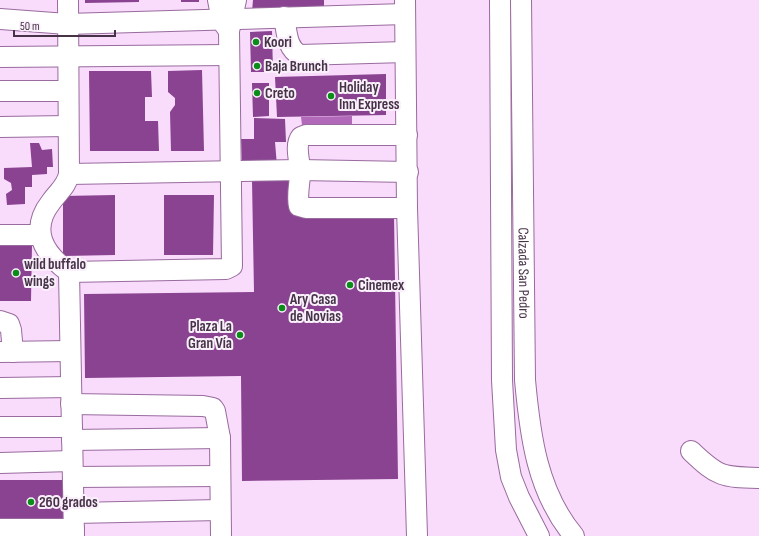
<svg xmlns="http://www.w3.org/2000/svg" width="759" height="536" viewBox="0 0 759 536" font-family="'Sofia Sans Condensed',sans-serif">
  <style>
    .water { fill: #b269ba }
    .building { fill: #894390 }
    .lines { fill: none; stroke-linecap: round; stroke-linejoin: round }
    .minor-casing { stroke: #996b9e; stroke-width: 22 }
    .minor { stroke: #fff; stroke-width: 20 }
    .poi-dot { fill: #0b8d1a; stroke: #faf0fb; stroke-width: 1.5 }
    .labels { text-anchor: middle; stroke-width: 4; stroke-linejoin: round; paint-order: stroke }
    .poi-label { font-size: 15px; font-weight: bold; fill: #473348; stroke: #faf0fb; text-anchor: start }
    .street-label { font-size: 15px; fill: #473348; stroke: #faf0fb }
  </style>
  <rect width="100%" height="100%" fill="#f9dbfc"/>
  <polygon class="water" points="352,116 352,124 302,125 301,117"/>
  <g class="building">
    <polygon points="85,0 139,0 139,2 85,3"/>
    <rect x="181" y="0" width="18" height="2"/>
    <polygon points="253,0 324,0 324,12 252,12"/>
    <polygon points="272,31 273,72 251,72 250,32"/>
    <polygon points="202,70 204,151 171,151 170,112 175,105 175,98 168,92 168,71"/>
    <polygon points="89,71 151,71 152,97 145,97 145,121 158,121 159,151 90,151"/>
    <polygon points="386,74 386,115 277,117 275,77"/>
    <polygon points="252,83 269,83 269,116 253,117"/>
    <polygon points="254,118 285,119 286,142 275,142 277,166 242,166 241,139 254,139"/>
    <polygon points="30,143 39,143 42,150 52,149 53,167 47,167 47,174 32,175 32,187 25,187 25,204 7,205 6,194 12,190 11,183 4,179 4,168 32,167"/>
    <polygon points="297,179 298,217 394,215 398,479 242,481 241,376 85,378 84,294 254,292 252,180"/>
    <polygon points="115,195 115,255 63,256 63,196"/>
    <polygon points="164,195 214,195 213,255 164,255"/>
    <polygon points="0,245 32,245 31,301 0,301"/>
    <polygon points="0,480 63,480 63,523 0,524"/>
  </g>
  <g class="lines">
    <g class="minor-casing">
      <g id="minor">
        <path d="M68,0l1,174c-2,12 -11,18 -18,28 -22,28 -7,52 18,70l157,-3 6,-3 -3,-235 7,-31"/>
        <polyline points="218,0 222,21 229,31"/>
        <polyline points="405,0 407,208 417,536"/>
        <polyline points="500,0 502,380 506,450 511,477 519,497 539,536"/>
        <path id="s1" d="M521,0l4,380c5,55 12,112 49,156"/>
        <path d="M284,17c3,14 2,31 16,38l105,-3"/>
        <polyline points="0,19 67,24 405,14"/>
        <polyline points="0,57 229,55"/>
        <polyline points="0,91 68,91"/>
        <polyline points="0,127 68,126"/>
        <path d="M407,135h-101l-5,2c-6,7 -2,22 -1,31 1,12 -4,26 -1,38l7,2h101"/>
        <polyline points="69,174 300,170 408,172"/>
        <polyline points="0,235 40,235"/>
        <polyline points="69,272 74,536"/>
        <polyline points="0,321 9,324 11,330 13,352"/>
        <polyline points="0,352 70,351"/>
        <polyline points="0,388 71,387"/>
        <polyline points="71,404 203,406 213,408 215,411 220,438 221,536"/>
        <polyline points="0,427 72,427"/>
        <polyline points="72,440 220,438"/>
        <path d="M691,451c27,26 31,26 68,27"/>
        <polyline points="0,463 72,461"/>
        <polyline points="73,477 220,476"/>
        <polyline points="74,513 220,510"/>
        <polyline points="0,529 74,529"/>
      </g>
    </g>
    <use href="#minor" class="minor"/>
  </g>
  <g class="poi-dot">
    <circle cx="256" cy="42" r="4"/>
    <circle cx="257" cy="66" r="4"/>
    <circle cx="257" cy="93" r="4"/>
    <circle cx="331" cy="96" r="4"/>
    <circle cx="16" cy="273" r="4"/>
    <circle cx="350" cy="285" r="4"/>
    <circle cx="282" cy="308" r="4"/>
    <circle cx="240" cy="335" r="4"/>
    <circle cx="31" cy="502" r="4"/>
  </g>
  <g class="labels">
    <g class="poi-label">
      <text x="264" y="47">Koori</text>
      <text x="265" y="71">Baja Brunch</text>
      <text x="339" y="92">Holiday<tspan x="339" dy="17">Inn Express</tspan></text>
      <text x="265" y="98">Creto</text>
      <text x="24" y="269">wild buffalo<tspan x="24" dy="17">wings</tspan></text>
      <text x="358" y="290">Cinemex</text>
      <text x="290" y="304">Ary Casa<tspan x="290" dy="17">de Novias</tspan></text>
      <text x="232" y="331" text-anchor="end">Plaza La<tspan x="232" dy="17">Gran Vía</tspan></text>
      <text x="39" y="507">260 grados</text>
    </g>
    <g class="street-label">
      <text dy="5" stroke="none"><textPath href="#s1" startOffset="273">Calzada San Pedro</textPath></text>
    </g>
  </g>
  <path d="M14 30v6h101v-6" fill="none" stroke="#473348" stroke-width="2"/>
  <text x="20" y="30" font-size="12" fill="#473348" stroke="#faf0fb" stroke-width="3" paint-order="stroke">50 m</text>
</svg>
